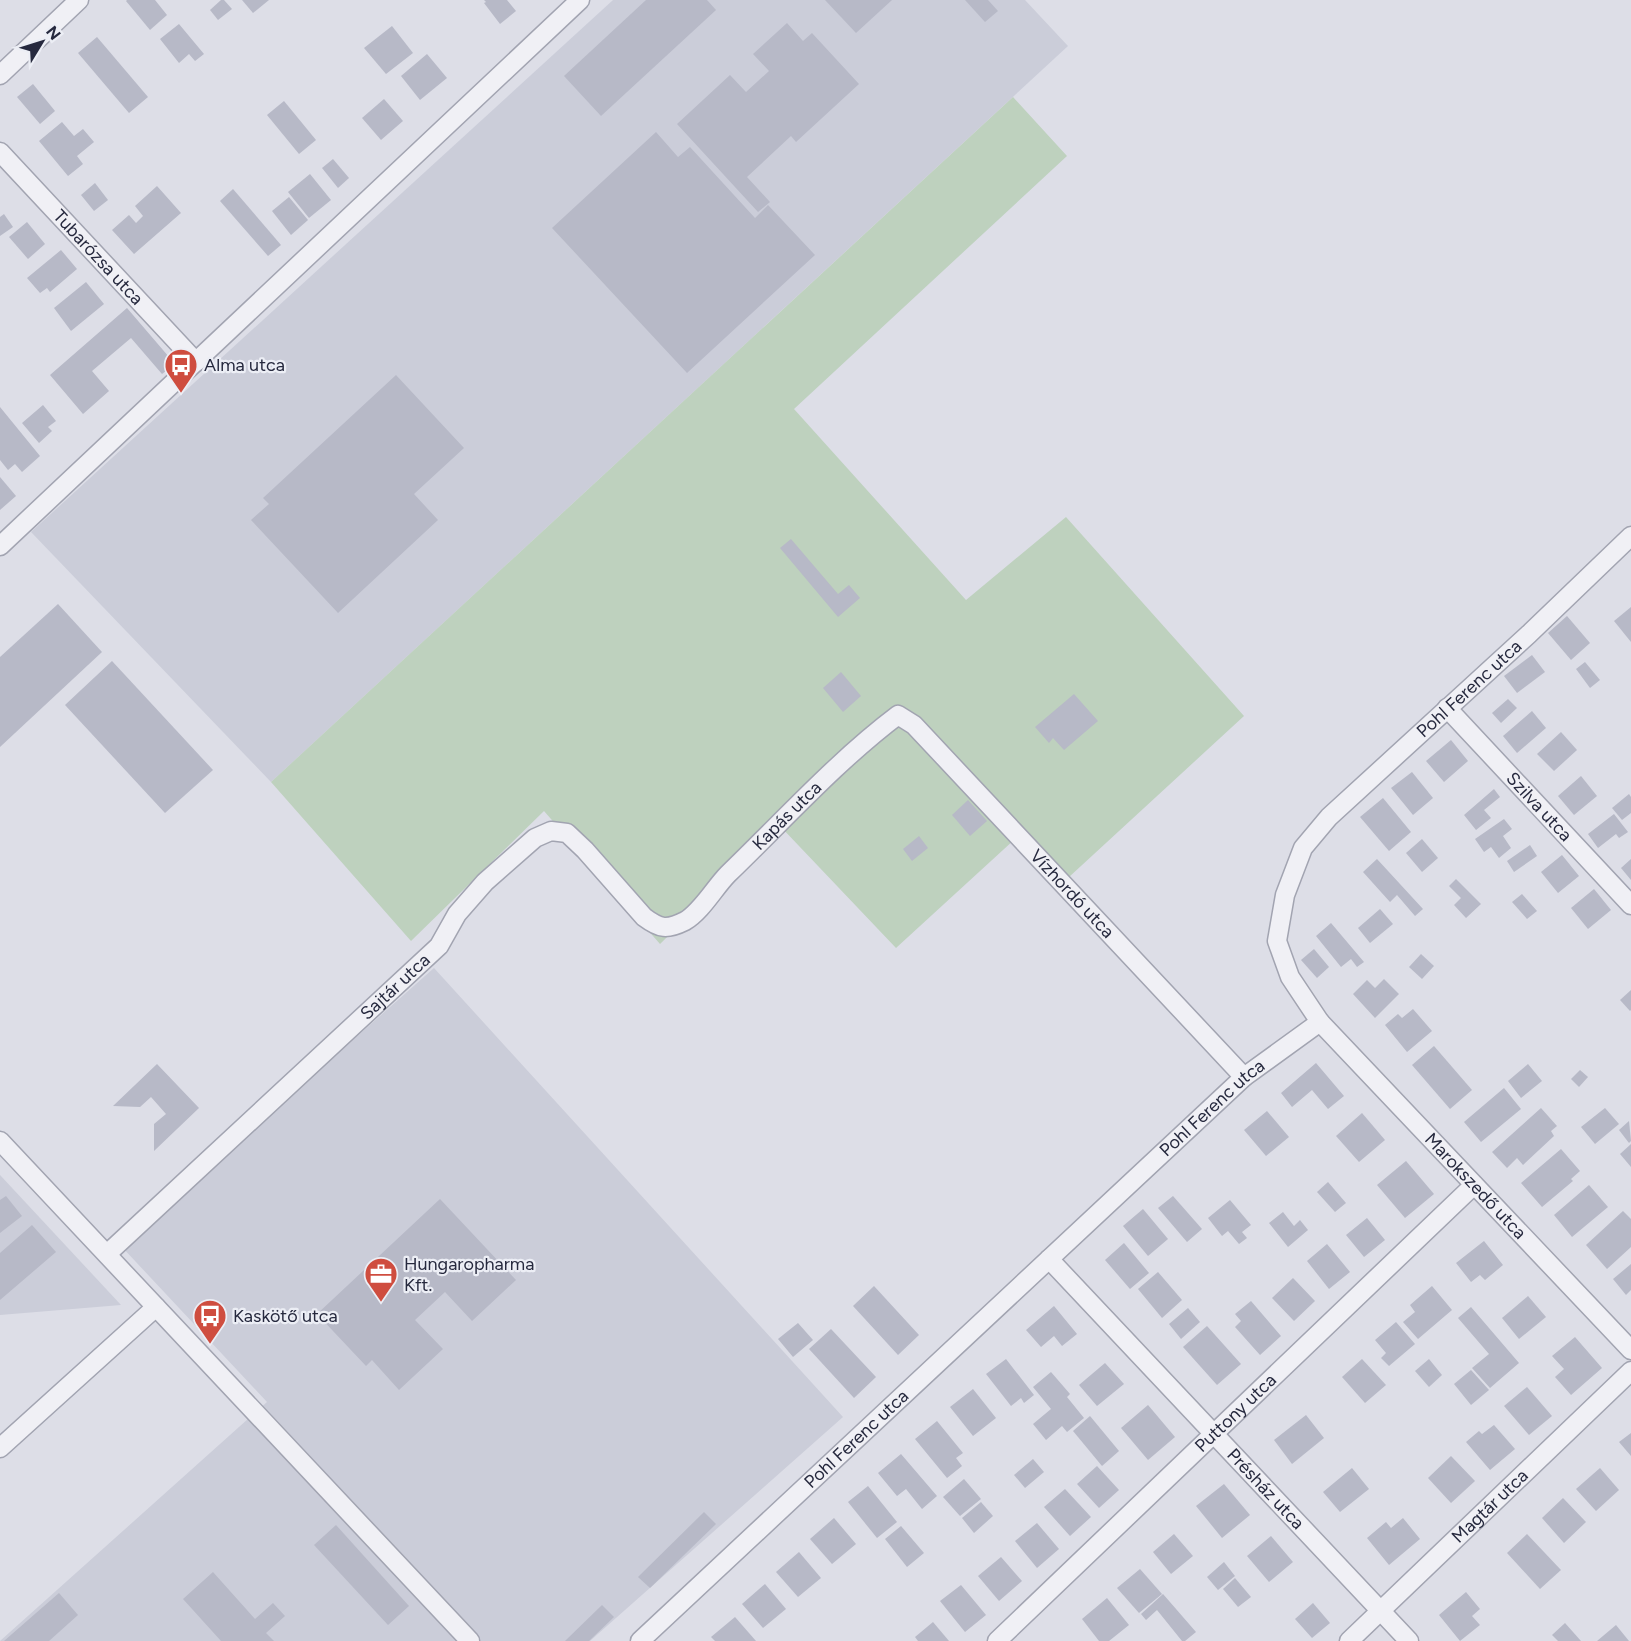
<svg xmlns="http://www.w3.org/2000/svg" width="1631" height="1641" viewBox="0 0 1631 1641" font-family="Figtree,sans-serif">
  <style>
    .built { fill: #cbcdd9 }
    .green { fill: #bed1be }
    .building { fill: #b7b9c7 }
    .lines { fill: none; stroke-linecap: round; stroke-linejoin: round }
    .street-casing { stroke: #a2a4b1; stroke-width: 21 }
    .street { stroke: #f0f0f5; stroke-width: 18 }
    .labels { text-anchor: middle; stroke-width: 4.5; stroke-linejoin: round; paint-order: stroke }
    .street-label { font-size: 18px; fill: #26293e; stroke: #eceef5 }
    .poi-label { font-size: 18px; fill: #26293e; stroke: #eceef5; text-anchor: start }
  </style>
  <rect width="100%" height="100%" fill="#dddee7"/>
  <g class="built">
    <polygon points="613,0 1025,0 1068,46 271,782 31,532"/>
    <polygon points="434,968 843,1417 590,1641 0,1641 267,1402 121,1246"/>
    <polygon points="0,1175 121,1305 0,1315"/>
  </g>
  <polygon class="green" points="1013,97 1067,156 794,409 966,600 1066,517 1244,716 1056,889 1015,839 896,948 780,826 660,944 544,811 411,941 271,782"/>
  <g class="building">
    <polygon points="127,0 155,0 167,15 150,30 126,1"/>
    <polygon points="221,0 224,0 232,9 218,20 210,10"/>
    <polygon points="242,0 269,0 253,13"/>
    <polygon points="484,0 507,0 516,11 500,24 484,3 486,2"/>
    <polygon points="646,0 707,0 716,10 601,116 564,76"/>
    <polygon points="825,0 892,0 856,33"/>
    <polygon points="965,0 988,0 998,11 985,22"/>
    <polygon points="787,23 803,41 812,33 859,84 796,142 791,136 747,177 770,202 758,212 677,124 730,75 746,92 769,71 753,54"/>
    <polygon points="179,24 204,54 195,61 189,54 179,63 160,39"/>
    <polygon points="392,26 413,53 386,74 364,48"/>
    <polygon points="97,37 148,97 129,113 78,53"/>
    <polygon points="427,54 447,78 420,100 401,76"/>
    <polygon points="33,84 55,111 40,124 17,97"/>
    <polygon points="384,99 403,121 381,140 362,118"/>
    <polygon points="284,101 316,140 299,154 267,115"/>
    <polygon points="62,122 74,136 83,129 94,142 77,156 83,164 68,176 39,141"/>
    <polygon points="656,132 678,157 690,147 755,218 768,205 815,255 687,373 552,228"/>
    <polygon points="333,159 349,178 338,188 322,168"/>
    <polygon points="310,174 331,200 309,218 288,192"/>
    <polygon points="95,183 108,200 94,211 81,195"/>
    <polygon points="157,186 181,213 134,254 112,230 129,215 136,223 143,216 135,206"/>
    <polygon points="233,189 281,245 268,256 220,201"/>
    <polygon points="289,197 308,220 291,235 272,211"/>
    <polygon points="4,214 13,227 0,236 0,217"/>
    <polygon points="27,222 45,244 28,259 9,237"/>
    <polygon points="61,250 77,269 50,292 47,288 40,293 27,278"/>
    <polygon points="86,282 104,304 71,331 54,308"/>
    <polygon points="127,308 175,364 162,374 131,338 92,371 109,391 83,414 50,375"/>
    <polygon points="396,375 464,448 414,494 438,520 338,613 251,520 269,504 263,498"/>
    <polygon points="43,405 56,421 48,427 52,431 39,443 22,423"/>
    <polygon points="0,407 40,456 22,472 15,464 8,470 0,460"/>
    <polygon points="0,477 16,496 0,510"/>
    <polygon points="791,539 838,594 849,585 860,598 838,617 780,548"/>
    <polygon points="58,604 102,652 0,747 0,657"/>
    <polygon points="1631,607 1631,642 1614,621"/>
    <polygon points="1567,616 1590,643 1571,660 1548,633"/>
    <polygon points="1532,655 1545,672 1517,693 1504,676"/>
    <polygon points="112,661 213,770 165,813 65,705"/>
    <polygon points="1585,662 1600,680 1590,688 1576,669"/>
    <polygon points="841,672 861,696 843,712 823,688"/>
    <polygon points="1074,694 1098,721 1064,750 1053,738 1049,743 1035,727"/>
    <polygon points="1508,699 1517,708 1501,723 1492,713"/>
    <polygon points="1532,711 1546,728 1517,753 1503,736"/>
    <polygon points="1561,732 1577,750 1554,771 1537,754"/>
    <polygon points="1451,740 1468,761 1444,782 1426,761"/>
    <polygon points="1412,772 1433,798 1413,815 1391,788"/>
    <polygon points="1581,776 1597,796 1574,815 1558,796"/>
    <polygon points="1494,789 1500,797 1484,810 1491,818 1476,830 1464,815"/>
    <polygon points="1629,794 1631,797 1631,813 1622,820 1612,808"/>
    <polygon points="1383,798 1411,832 1389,851 1360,817"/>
    <polygon points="968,800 987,821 970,836 952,815"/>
    <polygon points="1614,814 1628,832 1619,838 1616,834 1598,848 1588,834"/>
    <polygon points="1504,819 1512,829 1503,836 1511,848 1499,858 1491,847 1484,852 1475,839"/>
    <polygon points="919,836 928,848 912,861 903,849"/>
    <polygon points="1422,839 1438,858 1422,872 1406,853"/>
    <polygon points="1530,845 1537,856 1514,872 1507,861"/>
    <polygon points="1562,855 1579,876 1558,893 1541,872"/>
    <polygon points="1377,859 1423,909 1415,916 1397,895 1390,902 1363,872"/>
    <polygon points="1631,859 1631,880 1621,868"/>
    <polygon points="1456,879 1481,904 1466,918 1454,905 1461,898 1449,886"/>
    <polygon points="1594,889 1611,910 1588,929 1571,908"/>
    <polygon points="1522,894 1537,911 1527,919 1512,902"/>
    <polygon points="1380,909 1393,924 1370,943 1358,928"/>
    <polygon points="1331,923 1364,962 1357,967 1351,959 1341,967 1316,936"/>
    <polygon points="1314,949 1329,967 1317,978 1301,960"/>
    <polygon points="1421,954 1434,966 1422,979 1409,967"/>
    <polygon points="1384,979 1399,994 1375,1018 1353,994 1367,980 1375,988"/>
    <polygon points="1631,990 1631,1010 1630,1011 1620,1000"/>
    <polygon points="1413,1009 1432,1031 1407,1052 1385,1025 1398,1014 1402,1018"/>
    <polygon points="1434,1046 1472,1090 1450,1109 1412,1065"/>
    <polygon points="1316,1063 1344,1096 1328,1109 1312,1090 1292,1107 1281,1093"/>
    <polygon points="157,1064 199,1108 154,1151 154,1124 166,1114 151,1097 140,1107 113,1106"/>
    <polygon points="1528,1064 1542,1081 1521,1098 1508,1081"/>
    <polygon points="1580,1070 1588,1077 1579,1087 1571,1079"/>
    <polygon points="1504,1088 1521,1109 1481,1142 1464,1122"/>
    <polygon points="1541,1108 1557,1126 1551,1131 1554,1136 1523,1165 1517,1158 1507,1168 1492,1152"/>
    <polygon points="1605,1108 1619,1124 1595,1144 1581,1127"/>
    <polygon points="1267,1111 1289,1137 1266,1156 1244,1130"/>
    <polygon points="1362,1113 1385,1140 1359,1162 1336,1136"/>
    <polygon points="1629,1121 1631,1141 1629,1143 1619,1130"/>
    <polygon points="1631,1144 1631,1167 1620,1154"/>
    <polygon points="1561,1149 1580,1171 1571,1179 1573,1181 1542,1207 1521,1183"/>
    <polygon points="1406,1161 1434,1194 1405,1218 1377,1185"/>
    <polygon points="1328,1182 1346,1203 1335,1212 1317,1192"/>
    <polygon points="1589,1185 1608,1207 1572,1237 1554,1215"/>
    <polygon points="6,1196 22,1216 0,1233 0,1200"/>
    <polygon points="1173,1196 1202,1229 1187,1242 1158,1208"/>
    <polygon points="440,1199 516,1280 472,1321 445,1292 415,1320 443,1349 399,1390 372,1360 366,1366 317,1314"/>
    <polygon points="1230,1200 1251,1225 1242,1232 1247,1238 1239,1244 1228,1231 1222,1236 1208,1218"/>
    <polygon points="1143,1209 1168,1239 1148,1256 1123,1226"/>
    <polygon points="1623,1211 1631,1219 1631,1247 1607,1269 1586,1245"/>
    <polygon points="1283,1212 1294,1226 1300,1220 1308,1230 1288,1247 1269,1223"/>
    <polygon points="1367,1218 1385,1240 1364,1257 1346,1235"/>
    <polygon points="32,1225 56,1252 0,1300 0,1253"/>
    <polygon points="1484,1241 1503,1265 1485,1280 1480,1275 1471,1282 1456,1263"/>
    <polygon points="1124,1243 1149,1273 1130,1289 1105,1260"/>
    <polygon points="1327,1244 1350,1272 1329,1289 1307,1261"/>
    <polygon points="1631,1264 1631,1290 1626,1295 1613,1279"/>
    <polygon points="1158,1272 1182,1300 1162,1318 1138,1289"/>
    <polygon points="1293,1278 1315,1301 1294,1321 1272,1298"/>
    <polygon points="874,1286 919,1335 898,1355 853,1306"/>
    <polygon points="1432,1286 1452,1310 1418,1339 1403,1322 1415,1312 1410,1305"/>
    <polygon points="1528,1296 1546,1317 1519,1339 1502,1318"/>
    <polygon points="1251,1301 1281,1336 1260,1355 1235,1327 1241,1321 1235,1314"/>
    <polygon points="1054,1306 1077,1334 1062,1346 1054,1336 1041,1347 1026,1330"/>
    <polygon points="1471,1307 1519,1363 1490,1388 1472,1368 1489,1354 1458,1318"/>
    <polygon points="1188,1308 1200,1322 1181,1339 1169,1324"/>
    <polygon points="1396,1322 1415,1344 1389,1366 1381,1358 1386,1353 1375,1340"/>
    <polygon points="798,1323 813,1340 793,1357 778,1339"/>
    <polygon points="1207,1326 1241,1364 1217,1385 1183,1347"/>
    <polygon points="831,1329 876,1377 854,1398 809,1349"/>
    <polygon points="1575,1337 1602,1368 1571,1395 1555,1377 1564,1369 1552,1356"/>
    <polygon points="1006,1359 1034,1395 1024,1403 1021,1398 1011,1406 986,1374"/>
    <polygon points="1362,1359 1386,1385 1365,1403 1342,1377"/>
    <polygon points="1429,1359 1442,1375 1429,1387 1415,1371"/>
    <polygon points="1105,1363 1124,1384 1097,1406 1079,1385"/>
    <polygon points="1471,1370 1489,1390 1471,1405 1454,1384"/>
    <polygon points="1051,1372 1070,1394 1067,1397 1084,1418 1067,1432 1062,1426 1046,1440 1033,1424 1051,1409 1033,1387"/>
    <polygon points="1527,1387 1552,1416 1529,1435 1504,1406"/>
    <polygon points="973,1389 996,1418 973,1436 950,1407"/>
    <polygon points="1148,1405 1175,1437 1148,1460 1121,1428"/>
    <polygon points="1306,1415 1324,1438 1292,1464 1274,1440"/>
    <polygon points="1090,1416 1119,1451 1102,1466 1073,1431"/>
    <polygon points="937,1421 963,1453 956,1458 962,1466 947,1478 915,1439"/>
    <polygon points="1494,1425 1515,1449 1490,1470 1466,1442 1479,1431 1482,1434"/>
    <polygon points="1631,1433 1631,1456 1619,1442"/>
    <polygon points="901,1454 937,1496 922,1509 906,1489 897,1496 878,1473"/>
    <polygon points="1451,1456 1475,1481 1451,1503 1428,1478"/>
    <polygon points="1033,1459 1044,1472 1025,1488 1014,1475"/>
    <polygon points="1097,1466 1119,1490 1099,1508 1077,1484"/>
    <polygon points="1352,1468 1369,1489 1340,1512 1323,1492"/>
    <polygon points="1600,1468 1619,1490 1596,1511 1576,1489"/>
    <polygon points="964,1479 981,1499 960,1516 943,1497"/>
    <polygon points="1224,1484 1250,1515 1222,1538 1196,1506"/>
    <polygon points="868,1486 897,1522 877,1538 848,1502"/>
    <polygon points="1065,1489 1091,1517 1070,1536 1044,1507"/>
    <polygon points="1563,1498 1586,1522 1564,1543 1542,1518"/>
    <polygon points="981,1502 993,1516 974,1533 962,1518"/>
    <polygon points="704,1512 716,1524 650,1588 638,1577"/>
    <polygon points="834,1518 856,1544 832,1564 810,1539"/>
    <polygon points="1403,1518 1420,1539 1389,1565 1367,1538 1386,1522 1391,1528"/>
    <polygon points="1037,1523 1059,1549 1037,1568 1015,1541"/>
    <polygon points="336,1525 409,1606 388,1625 314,1545"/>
    <polygon points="901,1526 924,1553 907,1567 885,1539"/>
    <polygon points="1174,1534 1193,1556 1171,1574 1153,1552"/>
    <polygon points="1527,1534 1561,1570 1540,1589 1507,1553"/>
    <polygon points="1271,1536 1293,1562 1269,1582 1247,1556"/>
    <polygon points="799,1552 821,1578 798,1597 776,1572"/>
    <polygon points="1001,1557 1022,1581 999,1601 978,1576"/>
    <polygon points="1224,1562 1235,1576 1218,1590 1207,1577"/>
    <polygon points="1140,1569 1162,1594 1139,1613 1117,1588"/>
    <polygon points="213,1572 255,1619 273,1603 285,1616 266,1633 274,1641 221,1641 183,1599"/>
    <polygon points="1235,1578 1251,1597 1238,1607 1223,1589"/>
    <polygon points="765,1584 786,1609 763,1628 742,1604"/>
    <polygon points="961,1585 986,1615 965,1632 940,1601"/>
    <polygon points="1466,1592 1480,1609 1472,1616 1480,1625 1460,1641 1439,1615"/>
    <polygon points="59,1593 78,1615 49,1641 4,1641"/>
    <polygon points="1163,1594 1196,1632 1185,1641 1182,1641 1157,1610 1146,1620 1141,1614"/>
    <polygon points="1107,1598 1129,1625 1109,1641 1099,1641 1082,1619"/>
    <polygon points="1313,1603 1330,1623 1312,1638 1295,1619"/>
    <polygon points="602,1605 614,1617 589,1641 565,1641"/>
    <polygon points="735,1617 756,1641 715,1641 711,1637"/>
    <polygon points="933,1622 949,1641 918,1641 915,1637"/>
    <polygon points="1565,1623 1581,1641 1558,1641 1552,1635"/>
    <polygon points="1616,1625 1629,1641 1597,1641"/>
  </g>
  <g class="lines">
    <g class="street-casing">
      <g id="street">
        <polyline points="0,75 79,0"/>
        <path id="s1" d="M0,152l196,210"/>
        <polyline points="0,546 580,0"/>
        <path id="s2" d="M1447,708l184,197"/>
        <path id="s3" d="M1320,1022l311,328"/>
        <polyline points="0,1141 470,1641"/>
        <path id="s4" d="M107,1254l332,-308 18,-32 28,-32 50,-44 16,-7 16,2 18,17 59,67c16,12 23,13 41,4 16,-9 30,-34 43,-47 55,-53 110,-114 170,-159l16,10 330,352"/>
        <path id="s5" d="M1049,1259l360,382"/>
        <polyline points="0,1448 156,1307"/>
        <path id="s6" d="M640,1641l604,-564 76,-55 -30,-45 -13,-36 8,-46 18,-47 26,-31 200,-183 102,-98"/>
        <path id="s7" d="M997,1641l477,-456"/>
        <path id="s8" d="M1349,1641l282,-270"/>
      </g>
    </g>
    <use href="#street" class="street"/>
  </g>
  <defs>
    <g id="bus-pin" transform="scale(1.725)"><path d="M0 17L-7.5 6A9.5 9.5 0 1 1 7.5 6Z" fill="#cf4d3f" stroke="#eceef5"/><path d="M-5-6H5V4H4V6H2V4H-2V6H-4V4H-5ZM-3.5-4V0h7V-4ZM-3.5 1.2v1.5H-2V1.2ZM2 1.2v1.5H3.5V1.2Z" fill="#fff"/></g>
    <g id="office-pin" transform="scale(1.725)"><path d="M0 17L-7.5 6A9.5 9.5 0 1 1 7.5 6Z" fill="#cf4d3f" stroke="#eceef5"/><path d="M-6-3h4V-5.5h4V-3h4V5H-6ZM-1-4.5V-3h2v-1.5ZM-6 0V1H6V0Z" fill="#fff"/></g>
  </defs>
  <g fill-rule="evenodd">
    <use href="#bus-pin" x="181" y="365"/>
    <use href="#office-pin" x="381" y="1274"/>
    <use href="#bus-pin" x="210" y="1316"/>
  </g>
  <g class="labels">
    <g class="street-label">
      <text dy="6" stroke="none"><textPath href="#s1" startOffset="144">Tubarózsa utca</textPath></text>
      <text dy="6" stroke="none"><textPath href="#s6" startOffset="1340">Pohl Ferenc utca</textPath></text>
      <text dy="6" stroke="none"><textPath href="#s2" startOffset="135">Szilva utca</textPath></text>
      <text dy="6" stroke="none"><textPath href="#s4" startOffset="938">Kapás utca</textPath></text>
      <text dy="6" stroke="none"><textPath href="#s4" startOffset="1338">Vízhordó utca</textPath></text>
      <text dy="6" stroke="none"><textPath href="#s4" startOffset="393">Sajtár utca</textPath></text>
      <text dy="6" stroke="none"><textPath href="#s6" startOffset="782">Pohl Ferenc utca</textPath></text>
      <text dy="6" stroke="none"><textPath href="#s3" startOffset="226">Marokszedő utca</textPath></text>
      <text dy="6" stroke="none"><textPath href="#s7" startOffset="330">Puttony utca</textPath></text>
      <text dy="6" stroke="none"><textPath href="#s6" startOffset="296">Pohl Ferenc utca</textPath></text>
      <text dy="6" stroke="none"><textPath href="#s5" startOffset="316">Présház utca</textPath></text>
      <text dy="6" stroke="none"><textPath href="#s8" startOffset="195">Magtár utca</textPath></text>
    </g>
    <g class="poi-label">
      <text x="204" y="371">Alma utca</text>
      <text x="404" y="1270">Hungaropharma<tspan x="404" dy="21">Kft.</tspan></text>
      <text x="233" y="1322">Kaskötő utca</text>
    </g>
  </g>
  <g transform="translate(42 42) rotate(52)" stroke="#eceef5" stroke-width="4.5" paint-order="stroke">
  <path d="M0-4.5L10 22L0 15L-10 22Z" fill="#26293e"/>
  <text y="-9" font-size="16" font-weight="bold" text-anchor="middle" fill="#26293e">N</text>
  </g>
</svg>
